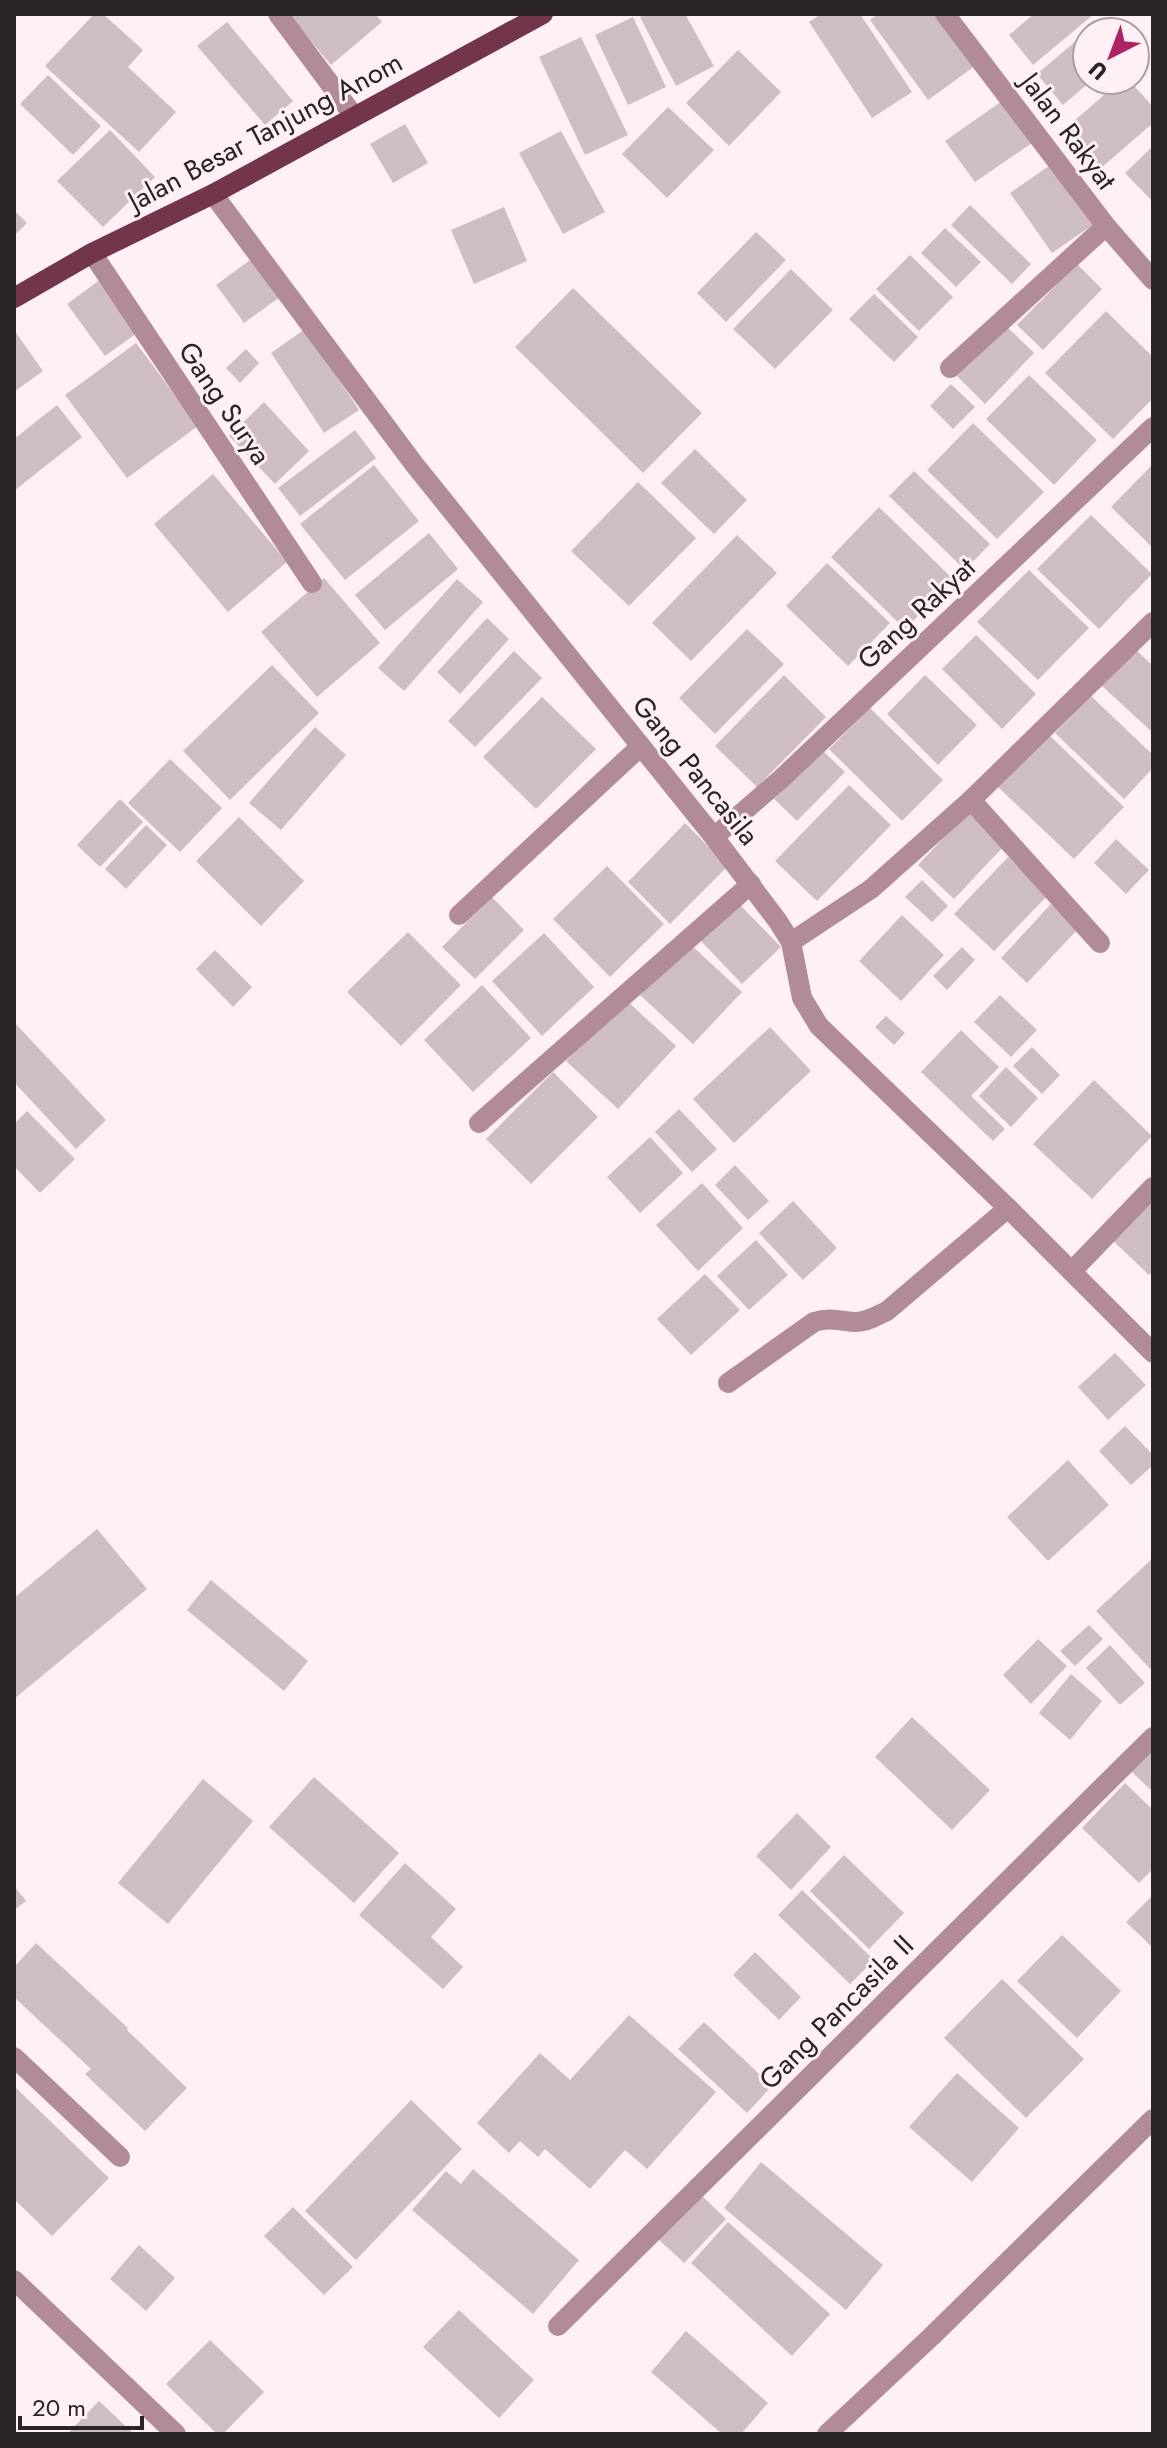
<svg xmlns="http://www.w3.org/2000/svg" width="1167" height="2448" viewBox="0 0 1167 2448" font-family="Jost,sans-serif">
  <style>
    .building { fill: #cebec2 }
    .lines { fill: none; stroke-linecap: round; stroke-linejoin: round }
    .minor { stroke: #b18b97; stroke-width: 20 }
    .major { stroke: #73354b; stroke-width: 20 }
    .labels { text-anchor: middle; stroke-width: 6; stroke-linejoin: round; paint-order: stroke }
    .street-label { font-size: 28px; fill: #2a2425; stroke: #fef0f4 }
  </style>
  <rect width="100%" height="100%" fill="#fef0f4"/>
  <g class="building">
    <polygon points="94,14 103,14 143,50 128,67 176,112 139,152 45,66"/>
    <polygon points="288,14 375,14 382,22 331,65"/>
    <polygon points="645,14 685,14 714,66 676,86 640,17"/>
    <polygon points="821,14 860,14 912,92 872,118 809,22"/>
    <polygon points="878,14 936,14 975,66 928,100 870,20"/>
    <polygon points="1034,14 1094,14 1033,65 1009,35"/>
    <polygon points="633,17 666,87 628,105 595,35"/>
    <polygon points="227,22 293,101 265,125 197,46"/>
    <polygon points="1096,24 1103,32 1087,32 1087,80 1092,80 1063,105 1037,74"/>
    <polygon points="581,37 628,135 585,155 539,57"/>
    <polygon points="738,50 781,92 729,146 686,103"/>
    <polygon points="48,75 101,126 73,155 20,104"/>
    <polygon points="1121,80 1129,80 1153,107 1153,123 1100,169 1065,129"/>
    <polygon points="1002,101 1032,143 975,182 945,141"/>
    <polygon points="668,107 714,150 667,198 622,154"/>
    <polygon points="405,124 428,163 393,183 370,144"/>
    <polygon points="110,130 155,177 103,227 57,181"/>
    <polygon points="561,131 605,212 563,234 519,153"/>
    <polygon points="1153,146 1153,202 1125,173"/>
    <polygon points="1052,164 1094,224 1052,253 1010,193"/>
    <polygon points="970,205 1031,264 1012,284 951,225"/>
    <polygon points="504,207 527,261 474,284 451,230"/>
    <polygon points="14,210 27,223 14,236"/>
    <polygon points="945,228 981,262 956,287 921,253"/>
    <polygon points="756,232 786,260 726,322 697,293"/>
    <polygon points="257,255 284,294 244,323 216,285"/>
    <polygon points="910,255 953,297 919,331 876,289"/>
    <polygon points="1077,264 1102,289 1043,350 1017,325"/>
    <polygon points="791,269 833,310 775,369 733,329"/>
    <polygon points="101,279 140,331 105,356 67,304"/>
    <polygon points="573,288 702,413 643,473 515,347"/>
    <polygon points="874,294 918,337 894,362 849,319"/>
    <polygon points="1106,311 1153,357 1153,398 1113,439 1045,373"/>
    <polygon points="1005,325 1034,353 985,404 956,375"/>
    <polygon points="305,329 359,410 324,433 271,353"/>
    <polygon points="14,330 43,371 14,392"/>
    <polygon points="136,343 198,426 127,478 65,395"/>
    <polygon points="246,349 259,363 240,383 226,368"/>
    <polygon points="1029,375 1097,440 1054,485 986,419"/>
    <polygon points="951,384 975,407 953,429 930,406"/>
    <polygon points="264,402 309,451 275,484 229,436"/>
    <polygon points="57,405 82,437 14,491 14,439"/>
    <polygon points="973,423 1044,492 997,539 927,470"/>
    <polygon points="355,430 376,458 300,516 278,488"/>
    <polygon points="695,449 747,500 714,534 661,483"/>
    <polygon points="1153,464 1153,548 1111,507"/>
    <polygon points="374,465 419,521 345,580 300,524"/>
    <polygon points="914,471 990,544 965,570 889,496"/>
    <polygon points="213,474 287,562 228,612 154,524"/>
    <polygon points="638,482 696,538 629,606 571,551"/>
    <polygon points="879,507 954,580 905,629 831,557"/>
    <polygon points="1091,515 1152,574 1099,629 1037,569"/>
    <polygon points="429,533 458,569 385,630 355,595"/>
    <polygon points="737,535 777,573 691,661 652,623"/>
    <polygon points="827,563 890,623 848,666 786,606"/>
    <polygon points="1029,570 1089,628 1038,680 977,622"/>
    <polygon points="324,578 380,643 317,697 261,632"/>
    <polygon points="457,579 483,602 404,691 378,668"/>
    <polygon points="487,618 509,639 460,694 437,672"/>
    <polygon points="747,629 784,664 715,734 679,698"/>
    <polygon points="976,635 1036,694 1002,729 942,669"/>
    <polygon points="1135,649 1153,666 1153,733 1101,685"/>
    <polygon points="514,651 542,678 475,747 448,721"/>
    <polygon points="272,665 319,713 230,800 183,751"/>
    <polygon points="784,675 826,717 757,787 715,746"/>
    <polygon points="925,675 977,725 938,765 887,714"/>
    <polygon points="1091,696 1153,755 1153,768 1124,799 1055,733"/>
    <polygon points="542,697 596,749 536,809 483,757"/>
    <polygon points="870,708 943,780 902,821 829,749"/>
    <polygon points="315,727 346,755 281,830 249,803"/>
    <polygon points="1049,735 1124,807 1074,859 998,787"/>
    <polygon points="822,750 845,772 797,821 774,799"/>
    <polygon points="170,759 222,808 180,852 128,803"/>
    <polygon points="849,785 891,825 817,901 775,861"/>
    <polygon points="120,799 143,822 100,867 77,845"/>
    <polygon points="968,812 1004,846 954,899 918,865"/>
    <polygon points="239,817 304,881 261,926 196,861"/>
    <polygon points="685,823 728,866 670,924 628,882"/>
    <polygon points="146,825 167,845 126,889 105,869"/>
    <polygon points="1116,839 1149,870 1126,894 1094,863"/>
    <polygon points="1008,857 1048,895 994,951 954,914"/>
    <polygon points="607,866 664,924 610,977 553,919"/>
    <polygon points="922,880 948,906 932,922 905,897"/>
    <polygon points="492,897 524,930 475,979 442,947"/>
    <polygon points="738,903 781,947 742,984 700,940"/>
    <polygon points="1051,904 1078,929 1027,983 1001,958"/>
    <polygon points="902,915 944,955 901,1001 859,961"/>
    <polygon points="408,932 461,985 401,1046 347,992"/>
    <polygon points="544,933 594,987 542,1036 492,981"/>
    <polygon points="689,943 742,992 693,1044 640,995"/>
    <polygon points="962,947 975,960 947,990 933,976"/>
    <polygon points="215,950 252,987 233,1007 196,969"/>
    <polygon points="482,985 531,1038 473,1092 424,1040"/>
    <polygon points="1000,995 1037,1030 1011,1057 974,1022"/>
    <polygon points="625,999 676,1046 618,1109 566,1061"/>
    <polygon points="886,1016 905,1033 894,1045 875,1027"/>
    <polygon points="14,1022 106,1120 76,1149 14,1082"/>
    <polygon points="770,1027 811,1071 734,1143 693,1099"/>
    <polygon points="961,1030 999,1067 971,1096 1005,1129 993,1141 921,1072"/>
    <polygon points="1032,1047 1060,1075 1042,1094 1013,1066"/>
    <polygon points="1006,1067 1038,1098 1011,1127 979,1096"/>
    <polygon points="553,1072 598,1117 531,1184 486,1139"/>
    <polygon points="1094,1080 1152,1136 1092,1199 1033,1144"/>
    <polygon points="679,1109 717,1149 692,1172 655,1132"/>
    <polygon points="27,1111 75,1159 40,1193 14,1166 14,1124"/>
    <polygon points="650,1137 683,1173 640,1213 607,1177"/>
    <polygon points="735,1165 769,1201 748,1220 715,1185"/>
    <polygon points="702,1183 743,1228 698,1271 656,1225"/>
    <polygon points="1153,1189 1153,1271 1149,1275 1108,1236"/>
    <polygon points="793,1201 837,1248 803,1280 759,1233"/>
    <polygon points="756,1240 788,1275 749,1310 717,1276"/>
    <polygon points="705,1274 740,1310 691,1355 657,1319"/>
    <polygon points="1115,1353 1146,1385 1108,1420 1078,1387"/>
    <polygon points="1125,1426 1153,1455 1153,1465 1131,1485 1099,1451"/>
    <polygon points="1068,1460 1109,1505 1048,1561 1007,1517"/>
    <polygon points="97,1529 147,1589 14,1699 14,1598"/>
    <polygon points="1153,1558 1153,1672 1096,1611"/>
    <polygon points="211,1580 308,1661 284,1691 187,1610"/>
    <polygon points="1089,1625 1103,1639 1075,1666 1060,1651"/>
    <polygon points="1038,1639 1067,1666 1031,1704 1003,1675"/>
    <polygon points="1110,1645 1145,1683 1120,1705 1086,1668"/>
    <polygon points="1071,1674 1102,1701 1070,1740 1039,1713"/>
    <polygon points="912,1717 990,1790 952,1830 875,1757"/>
    <polygon points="1153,1747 1153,1792 1131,1771"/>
    <polygon points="314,1777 399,1853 354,1903 269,1827"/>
    <polygon points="203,1779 253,1821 168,1924 118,1883"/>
    <polygon points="1125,1783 1153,1810 1153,1869 1139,1883 1082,1828"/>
    <polygon points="797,1813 831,1847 791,1890 756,1856"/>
    <polygon points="844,1855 904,1913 869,1949 810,1891"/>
    <polygon points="405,1863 456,1909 431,1937 463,1967 443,1989 359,1915"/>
    <polygon points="14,1886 26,1901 14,1910"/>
    <polygon points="802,1890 874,1960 850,1984 778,1915"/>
    <polygon points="1153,1895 1153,1948 1126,1922"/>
    <polygon points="1062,1935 1121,1991 1077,2038 1017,1981"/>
    <polygon points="36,1943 128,2028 127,2030 187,2088 145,2131 85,2074 91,2069 14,1997 14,1967"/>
    <polygon points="755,1952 801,1997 779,2020 733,1975"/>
    <polygon points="1002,1979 1084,2059 1026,2118 944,2038"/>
    <polygon points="629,2015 716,2092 647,2169 625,2150 590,2189 545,2149 538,2157 520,2141 509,2153 477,2123 540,2053 570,2080"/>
    <polygon points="704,2022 772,2086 747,2113 678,2049"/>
    <polygon points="957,2073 1019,2128 972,2182 909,2127"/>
    <polygon points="14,2086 109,2178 52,2236 14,2199"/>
    <polygon points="411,2100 462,2149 356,2260 305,2211"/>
    <polygon points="761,2162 883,2265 846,2310 724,2208"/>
    <polygon points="473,2169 579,2260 533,2314 412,2210 446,2171 461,2184"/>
    <polygon points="698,2192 726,2219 684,2263 655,2236"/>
    <polygon points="293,2207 353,2267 324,2295 264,2236"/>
    <polygon points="728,2222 830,2314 792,2356 691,2263"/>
    <polygon points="139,2245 175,2278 146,2311 110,2279"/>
    <polygon points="459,2310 534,2380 499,2418 423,2347"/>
    <polygon points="686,2331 768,2403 741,2434 722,2434 651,2372"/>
    <polygon points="210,2340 264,2392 223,2434 217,2434 166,2384"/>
    <polygon points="99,2401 134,2434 67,2434"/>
  </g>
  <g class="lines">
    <g class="minor">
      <polyline points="278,14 354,116"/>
      <polyline points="945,14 1106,226 1153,280"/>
      <polyline points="213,194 414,464 714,837 777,920 791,942 802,998 819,1026 1008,1208 1153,1353"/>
      <polyline points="92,253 312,583"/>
      <polyline points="950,368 1106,226"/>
      <polyline points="971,800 1100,943"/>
      <polyline points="714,837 781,779 1153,427"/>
      <polyline points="459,915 641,746"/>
      <polyline points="791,942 871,889 971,800 1153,622"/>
      <polyline points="479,1123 751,884"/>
      <polyline points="1072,1271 1153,1187"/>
      <path d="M728,1383l86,-61c17,-5 24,-1 41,0 11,0 22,-6 32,-11l121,-103"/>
      <polyline points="14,2057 120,2157"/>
      <polyline points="14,2280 176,2434"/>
      <polyline points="558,2326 1153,1737"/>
      <polyline points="827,2434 932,2336 1153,2119"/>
    </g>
    <polyline class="major" points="14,298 92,253 213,194 543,14"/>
  </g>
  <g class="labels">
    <g class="street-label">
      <text transform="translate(265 131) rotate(-28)" y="10">Jalan Besar Tanjung Anom</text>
      <text transform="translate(1069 131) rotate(53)" y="10">Jalan Rakyat</text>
      <text transform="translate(225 403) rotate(56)" y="10">Gang Surya</text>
      <text transform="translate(916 613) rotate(-43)" y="10">Gang Rakyat</text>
      <text transform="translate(696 770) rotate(51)" y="10">Gang Pancasila</text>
      <text transform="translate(836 2012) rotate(-45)" y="10">Gang Pancasila II</text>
    </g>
  </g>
  <rect width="1167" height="2448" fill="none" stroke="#2a2425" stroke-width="32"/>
  <g transform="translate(1111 56) rotate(222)"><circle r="38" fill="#fef0f4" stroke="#a99ea1" stroke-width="2"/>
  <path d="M0-6L14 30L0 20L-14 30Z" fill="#ae2363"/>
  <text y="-12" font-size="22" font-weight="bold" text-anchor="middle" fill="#2a2425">U</text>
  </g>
  <path d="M20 2416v12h122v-12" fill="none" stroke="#2a2425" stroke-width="4"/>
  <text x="32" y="2416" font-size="24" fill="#2a2425" stroke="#fef0f4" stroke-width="6" paint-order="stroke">20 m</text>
</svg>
